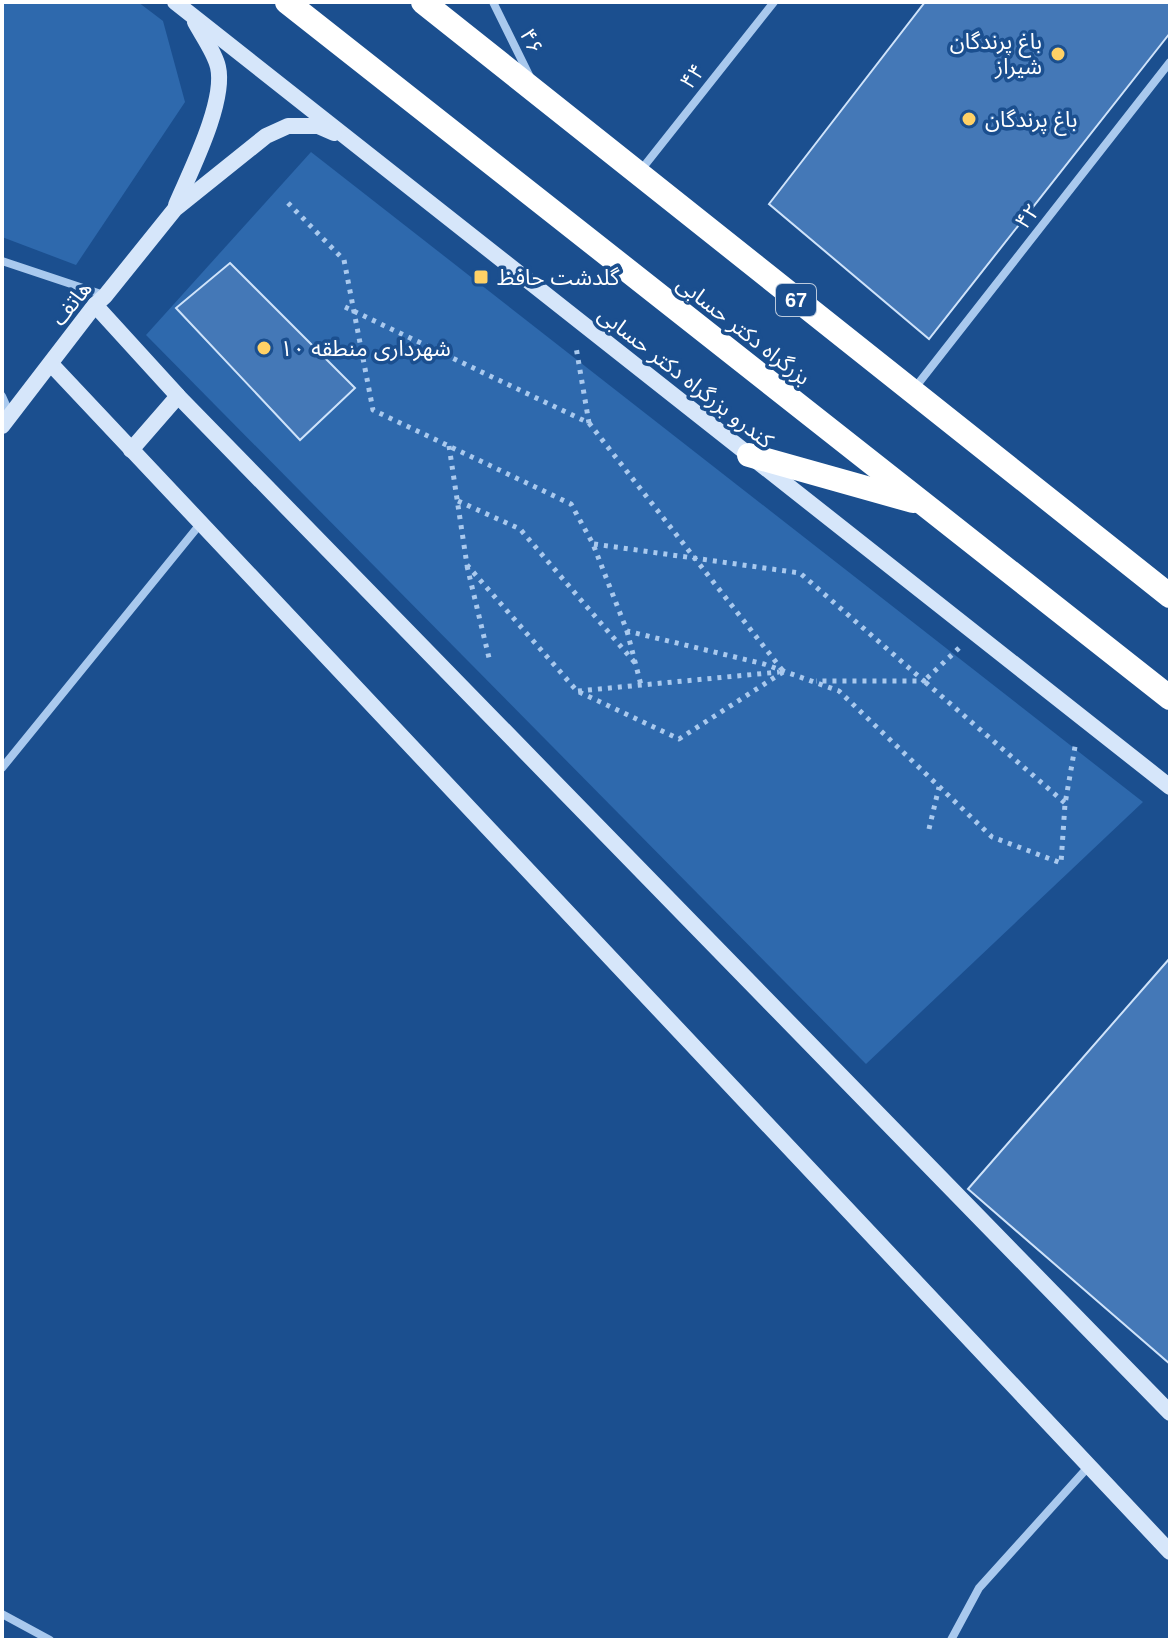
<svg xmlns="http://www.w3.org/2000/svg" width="1172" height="1642" viewBox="0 0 1172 1642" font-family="Helvetica,'Noto Sans Arabic',sans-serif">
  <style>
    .green { fill: #2e69ad }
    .building { fill: #4478b7; stroke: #cfe3fa; stroke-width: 2 }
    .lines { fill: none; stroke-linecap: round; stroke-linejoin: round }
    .path { stroke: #a9c9ee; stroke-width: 5; stroke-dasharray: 4 6; stroke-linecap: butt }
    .street { stroke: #a9c9ee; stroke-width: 8 }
    .secondary { stroke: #d6e6fa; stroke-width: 16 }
    .highway { stroke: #fff; stroke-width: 24 }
    .poi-dot { fill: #ffd166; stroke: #1b4f8f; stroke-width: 3 }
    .labels { text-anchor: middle; stroke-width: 7; stroke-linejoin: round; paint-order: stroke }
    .shield { fill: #1b4f8f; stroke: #bbcadd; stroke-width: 2 }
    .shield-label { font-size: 20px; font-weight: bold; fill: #fff }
    .street-label { font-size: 22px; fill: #fff; stroke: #1b4f8f }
    .poi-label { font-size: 22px; fill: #fff; stroke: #1b4f8f; text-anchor: start }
  </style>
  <rect width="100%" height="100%" fill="#1b4f8f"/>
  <g class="green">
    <polygon points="2,2 138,2 163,21 185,102 76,265 2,237"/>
    <polygon points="311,152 1143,802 866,1064 146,335"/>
  </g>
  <g class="building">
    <polygon points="925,2 1170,2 1170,33 929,339 769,204"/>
    <polygon points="230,263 355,388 300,440 176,308"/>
    <polygon points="1170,958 1170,1364 968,1189"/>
  </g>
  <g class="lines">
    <g class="path">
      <polyline points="288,203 344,260 373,410 571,504 593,544 627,631 764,664 839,691 992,837 1061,863 1065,804 1076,741"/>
      <polyline points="345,307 589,423 576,347"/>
      <polyline points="589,423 783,671"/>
      <polyline points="449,446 467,565 577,691 679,739 783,672"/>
      <polyline points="458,501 520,529 636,664"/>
      <polyline points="594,544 800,573 924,681 816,681"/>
      <polyline points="467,566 490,662"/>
      <polyline points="627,631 641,685"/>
      <polyline points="959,648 924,681 1065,803"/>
      <polyline points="578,691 779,672"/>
      <polyline points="929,829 939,787"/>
    </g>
    <g class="street">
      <polyline points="493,2 530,77"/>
      <polyline points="641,170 774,2"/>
      <polyline points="2,261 104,295"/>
      <polyline points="914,389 1170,62"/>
      <polyline points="2,396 10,414"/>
      <polyline points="2,768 201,523"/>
      <polyline points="2,1614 50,1640"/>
      <polyline points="951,1640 979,1588 1089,1466"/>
    </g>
    <g class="secondary">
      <polyline points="175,2 1170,787"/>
      <path d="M176,205c14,-33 50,-103 42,-138 -3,-14 -16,-32 -23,-45"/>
      <polyline points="95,305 178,396 1170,1413"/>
      <polyline points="51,364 1170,1552"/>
      <polyline points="2,426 95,305 105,296 175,209 266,136 288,126 318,126 334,133"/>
      <polyline points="131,450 178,396"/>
    </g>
    <g class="highway">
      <polyline points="287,2 1170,698"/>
      <polyline points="423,2 1170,596"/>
      <polyline points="749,455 913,501"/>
    </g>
  </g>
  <g class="poi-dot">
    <circle cx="1058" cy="54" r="8"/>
    <circle cx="969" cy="119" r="8"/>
    <rect x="473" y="269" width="16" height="16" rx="4"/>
    <circle cx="264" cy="348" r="8"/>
  </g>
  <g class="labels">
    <rect class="shield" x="776" y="284" width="40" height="32" rx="6"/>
    <g class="shield-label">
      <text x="796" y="307">67</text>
    </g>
    <g class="street-label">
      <text transform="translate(532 41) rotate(64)" y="8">۴۶</text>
      <text transform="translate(692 76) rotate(-52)" y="8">۴۴</text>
      <text transform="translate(1027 216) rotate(-52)" y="8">۴۲</text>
      <text transform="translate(71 303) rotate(-51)" y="8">هاتف</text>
      <text transform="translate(744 330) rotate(38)" y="8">بزرگراه دکتر حسابی</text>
      <text transform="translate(686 377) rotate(38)" y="8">کندرو بزرگراه دکتر حسابی</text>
    </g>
    <g class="poi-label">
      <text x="1042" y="49" text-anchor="end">باغ پرندگان<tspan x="1042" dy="25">شیراز</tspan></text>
      <text x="985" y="127">باغ پرندگان</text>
      <text x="497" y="285">گلدشت حافظ</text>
      <text x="280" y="356">شهرداری منطقه ۱۰</text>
    </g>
  </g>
  <rect width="1172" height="1642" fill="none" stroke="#ffffff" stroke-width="8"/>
</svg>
